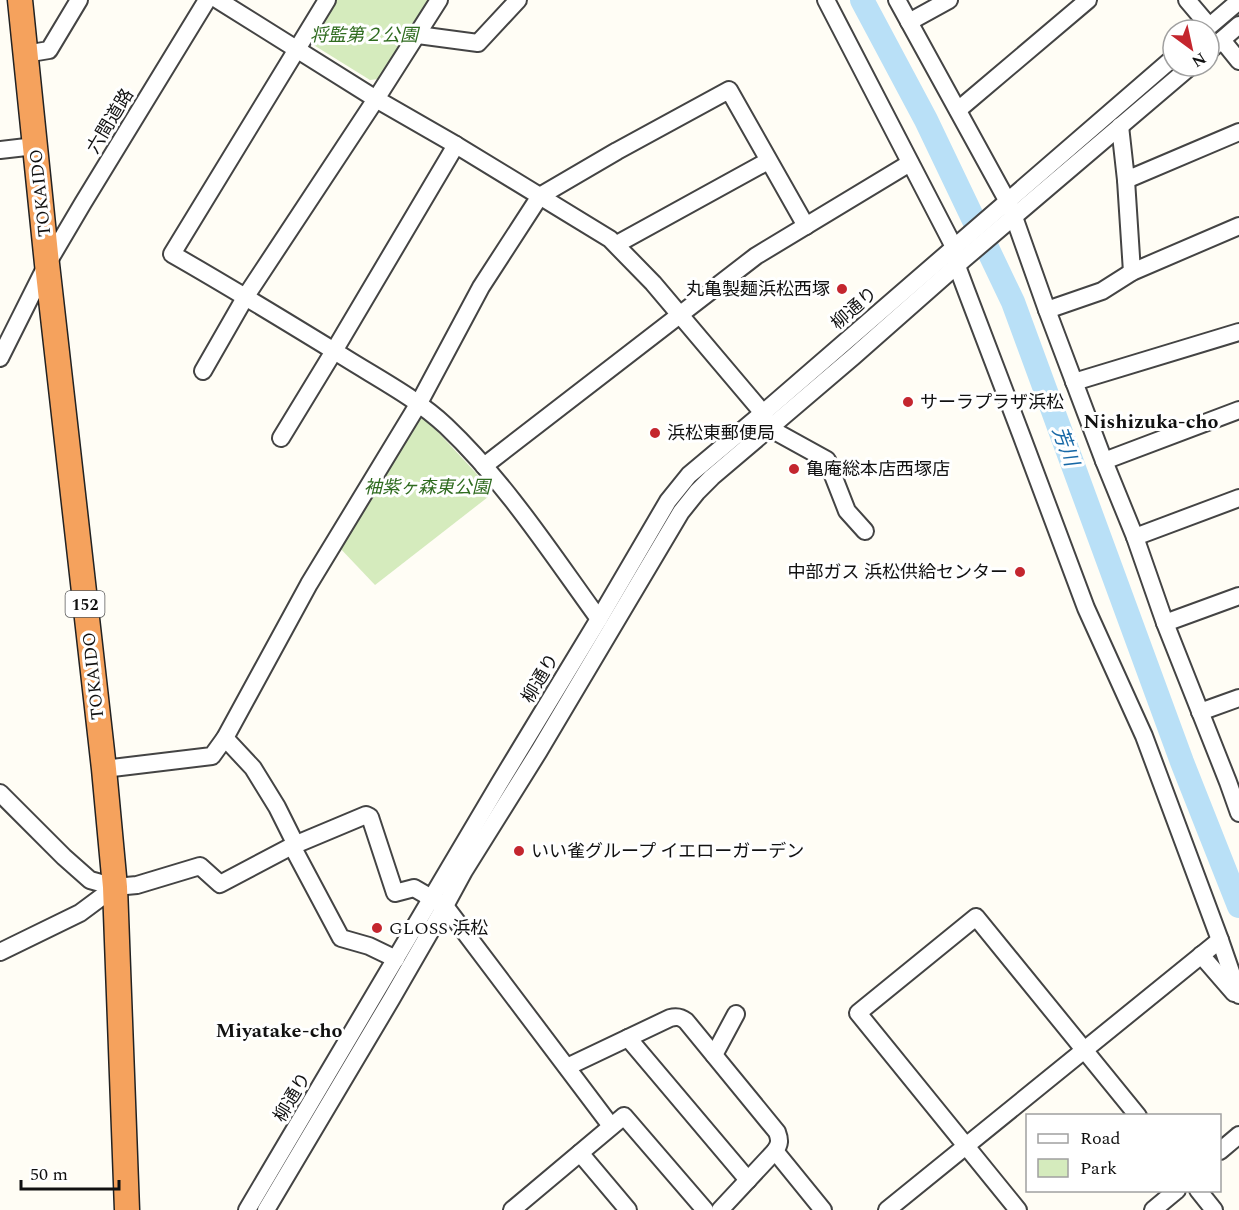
<svg xmlns="http://www.w3.org/2000/svg" width="1239" height="1210" viewBox="0 0 1239 1210" font-family="Spectral,'Noto Sans JP',serif">
  <style>
    .green { fill: #d5ebbd }
    .lines { fill: none; stroke-linecap: round; stroke-linejoin: round }
    .river { stroke: #b9e0f7; stroke-width: 24 }
    .minor-casing { stroke: #444; stroke-width: 20 }
    .highway-casing { stroke: #222; stroke-width: 27 }
    .minor { stroke: #fff; stroke-width: 16 }
    .highway { stroke: #f5a25d; stroke-width: 24 }
    .poi-dot { fill: #c4262e; stroke: #fff; stroke-width: 2 }
    .labels { text-anchor: middle; stroke-width: 6; stroke-linejoin: round; paint-order: stroke }
    .shield { fill: #fff; stroke: #585858; stroke-width: 1.5 }
    .shield-label { font-size: 16px; font-weight: bold; fill: #111 }
    .park-label { font-size: 18px; font-style: italic; fill: #2f6b1f; stroke: #fff }
    .street-label { font-size: 18px; fill: #111; stroke: #fff }
    .poi-label { font-size: 18px; fill: #111; stroke: #fff; text-anchor: start }
    .neighbourhood-label { font-size: 20px; font-weight: bold; fill: #111; stroke: #fff }
    .water-label { font-size: 20px; font-style: italic; fill: #1768a6; stroke: #fff }
  </style>
  <rect width="100%" height="100%" fill="#fffdf5"/>
  <g class="green">
    <polygon points="331,0 428,0 378,79 370,80 312,44 309,35"/>
    <polygon points="417,417 424,417 489,487 488,497 375,585 338,546"/>
  </g>
  <g class="lines">
    <polyline class="river" points="862,0 926,120 1013,302 1182,762 1239,906"/>
    <g class="minor-casing">
      <g id="minor">
        <polyline points="218,0 376,99 456,145 610,239 653,283 763,413 769,428 827,460 847,511 865,531"/>
        <path d="M327,0l-155,254c58,33 115,68 172,103 35,22 72,41 102,69 60,57 105,127 153,193"/>
        <polyline points="826,0 954,247 957,266 966,290 1022,437 1086,608 1144,736 1220,940 1239,995"/>
        <polyline points="897,0 1008,202 1014,217 1047,310 1104,461 1135,537 1165,623 1228,782 1239,813"/>
        <polyline points="1187,0 1209,26"/>
        <polyline points="909,22 949,0"/>
        <polyline points="1205,30 1239,1"/>
        <polyline points="418,35 478,43 518,0"/>
        <polyline points="1222,40 1239,61"/>
        <polyline points="1209,51 1239,25"/>
        <polyline points="25,54 49,50 79,0"/>
        <polyline points="958,110 1088,0"/>
        <polyline points="1120,126 1126,180 1239,132"/>
        <polyline points="0,150 35,146"/>
        <polyline points="1126,180 1132,272"/>
        <polyline points="617,244 768,161"/>
        <polyline points="1047,310 1102,291 1132,272 1239,226"/>
        <polyline points="0,358 47,264 83,203 207,0"/>
        <polyline points="203,371 246,296 376,99 439,0"/>
        <polyline points="1074,382 1239,332"/>
        <polyline points="281,438 334,351 456,145"/>
        <polyline points="1104,461 1239,410"/>
        <polyline points="484,466 756,256 910,163"/>
        <polyline points="1135,537 1239,498"/>
        <polyline points="1165,623 1239,596"/>
        <polyline points="1200,712 1239,698"/>
        <polyline points="225,738 253,768 277,807 296,845"/>
        <polyline points="104,769 212,756 225,738 309,584 419,403 481,287 540,196 617,151 729,90 806,226"/>
        <polyline points="0,793 64,857 90,880 115,887 137,885 200,866 220,884 292,846 366,815 370,817 395,893 414,888 445,906 611,1126"/>
        <polyline points="292,846 341,938 369,946 396,959"/>
        <polyline points="0,952 80,913 115,887"/>
        <polyline points="1201,955 1234,993"/>
        <polyline points="628,1038 748,1180"/>
        <polyline points="714,1055 736,1014"/>
        <path d="M567,1067l103,-49c7,-2 11,-1 16,3l91,111c3,8 3,12 -2,19l-55,59"/>
        <polyline points="775,1151 823,1210"/>
        <polyline points="1220,1151 1239,1135"/>
        <polyline points="580,1153 628,1210"/>
        <polyline points="1198,1190 1214,1210"/>
        <polyline points="247,1210 499,784 599,619 668,501 689,475 763,413 1173,58"/>
        <polyline points="266,1210 392,998 445,906 464,871 539,751 681,512 697,492 712,477 853,357 964,259 1191,66"/>
        <polyline points="512,1210 624,1116 705,1210"/>
        <polyline points="887,1210 1220,940"/>
        <polyline points="1018,1210 858,1013 976,917 1138,1116"/>
        <polyline points="1153,1210 1177,1190"/>
      </g>
    </g>
    <g class="highway-casing">
      <polyline id="highway" points="20,0 47,264 104,769 115,887 127,1210"/>
    </g>
    <use href="#minor" class="minor"/>
    <use href="#highway" class="highway"/>
  </g>
  <g class="poi-dot">
    <circle cx="842" cy="289" r="6"/>
    <circle cx="908" cy="402" r="6"/>
    <circle cx="655" cy="433" r="6"/>
    <circle cx="794" cy="469" r="6"/>
    <circle cx="1020" cy="572" r="6"/>
    <circle cx="519" cy="851" r="6"/>
    <circle cx="377" cy="928" r="6"/>
  </g>
  <g class="labels">
    <rect class="shield" x="65.5" y="591" width="39" height="26" rx="4.5"/>
    <g class="shield-label">
      <text x="85" y="610">152</text>
    </g>
    <g class="park-label">
      <text x="364" y="41">将監第２公園</text>
      <text x="427" y="493">袖紫ヶ森東公園</text>
    </g>
    <g class="street-label">
      <text transform="translate(110 121) rotate(-59)" y="6">六間道路</text>
      <text transform="translate(40 193) rotate(-96)" y="6">TOKAIDO</text>
      <text transform="translate(854 308) rotate(-41)" y="6">柳通り</text>
      <text transform="translate(93 676) rotate(-96)" y="6">TOKAIDO</text>
      <text transform="translate(540 678) rotate(-59)" y="6">柳通り</text>
      <text transform="translate(292 1097) rotate(-59)" y="6">柳通り</text>
    </g>
    <g class="poi-label">
      <text x="830" y="295" text-anchor="end">丸亀製麺浜松西塚</text>
      <text x="920" y="408">サーラプラザ浜松</text>
      <text x="667" y="439">浜松東郵便局</text>
      <text x="806" y="475">亀庵総本店西塚店</text>
      <text x="1008" y="578" text-anchor="end">中部ガス 浜松供給センター</text>
      <text x="531" y="857">いい雀グループ イエローガーデン</text>
      <text x="389" y="934">GLOSS 浜松</text>
    </g>
    <g class="neighbourhood-label">
      <text x="1151" y="428">Nishizuka-cho</text>
      <text x="279" y="1037">Miyatake-cho</text>
    </g>
    <g class="water-label">
      <text transform="translate(1066 446) rotate(70)" y="7">芳川</text>
    </g>
  </g>
  <rect x="1026" y="1114" width="195" height="78" fill="#ffffff" stroke="#a0a0a0" stroke-width="1.5"/>
  <rect x="1038" y="1134" width="30" height="9" fill="#ffffff" stroke="#a0a0a0" stroke-width="1.5"/>
  <text x="1080" y="1144" font-size="18" fill="#111111">Road</text>
  <rect x="1038" y="1159" width="30" height="18" fill="#d5ebbd" stroke="#a0a0a0" stroke-width="1.5"/>
  <text x="1080" y="1174" font-size="18" fill="#111111">Park</text>
  <g transform="translate(1191 48) rotate(147)"><circle r="28" fill="#ffffff" stroke="#a0a0a0" stroke-width="1.5"/>
  <path d="M0-4.5L10 22L0 15L-10 22Z" fill="#c4262e"/>
  <text y="-9" font-size="16" font-weight="bold" text-anchor="middle" fill="#111111">N</text>
  </g>
  <path d="M21 1180v9h98v-9" fill="none" stroke="#111111" stroke-width="3"/>
  <text x="30" y="1180" font-size="18" fill="#111111" stroke="#ffffff" stroke-width="4.5" paint-order="stroke">50 m</text>
</svg>
